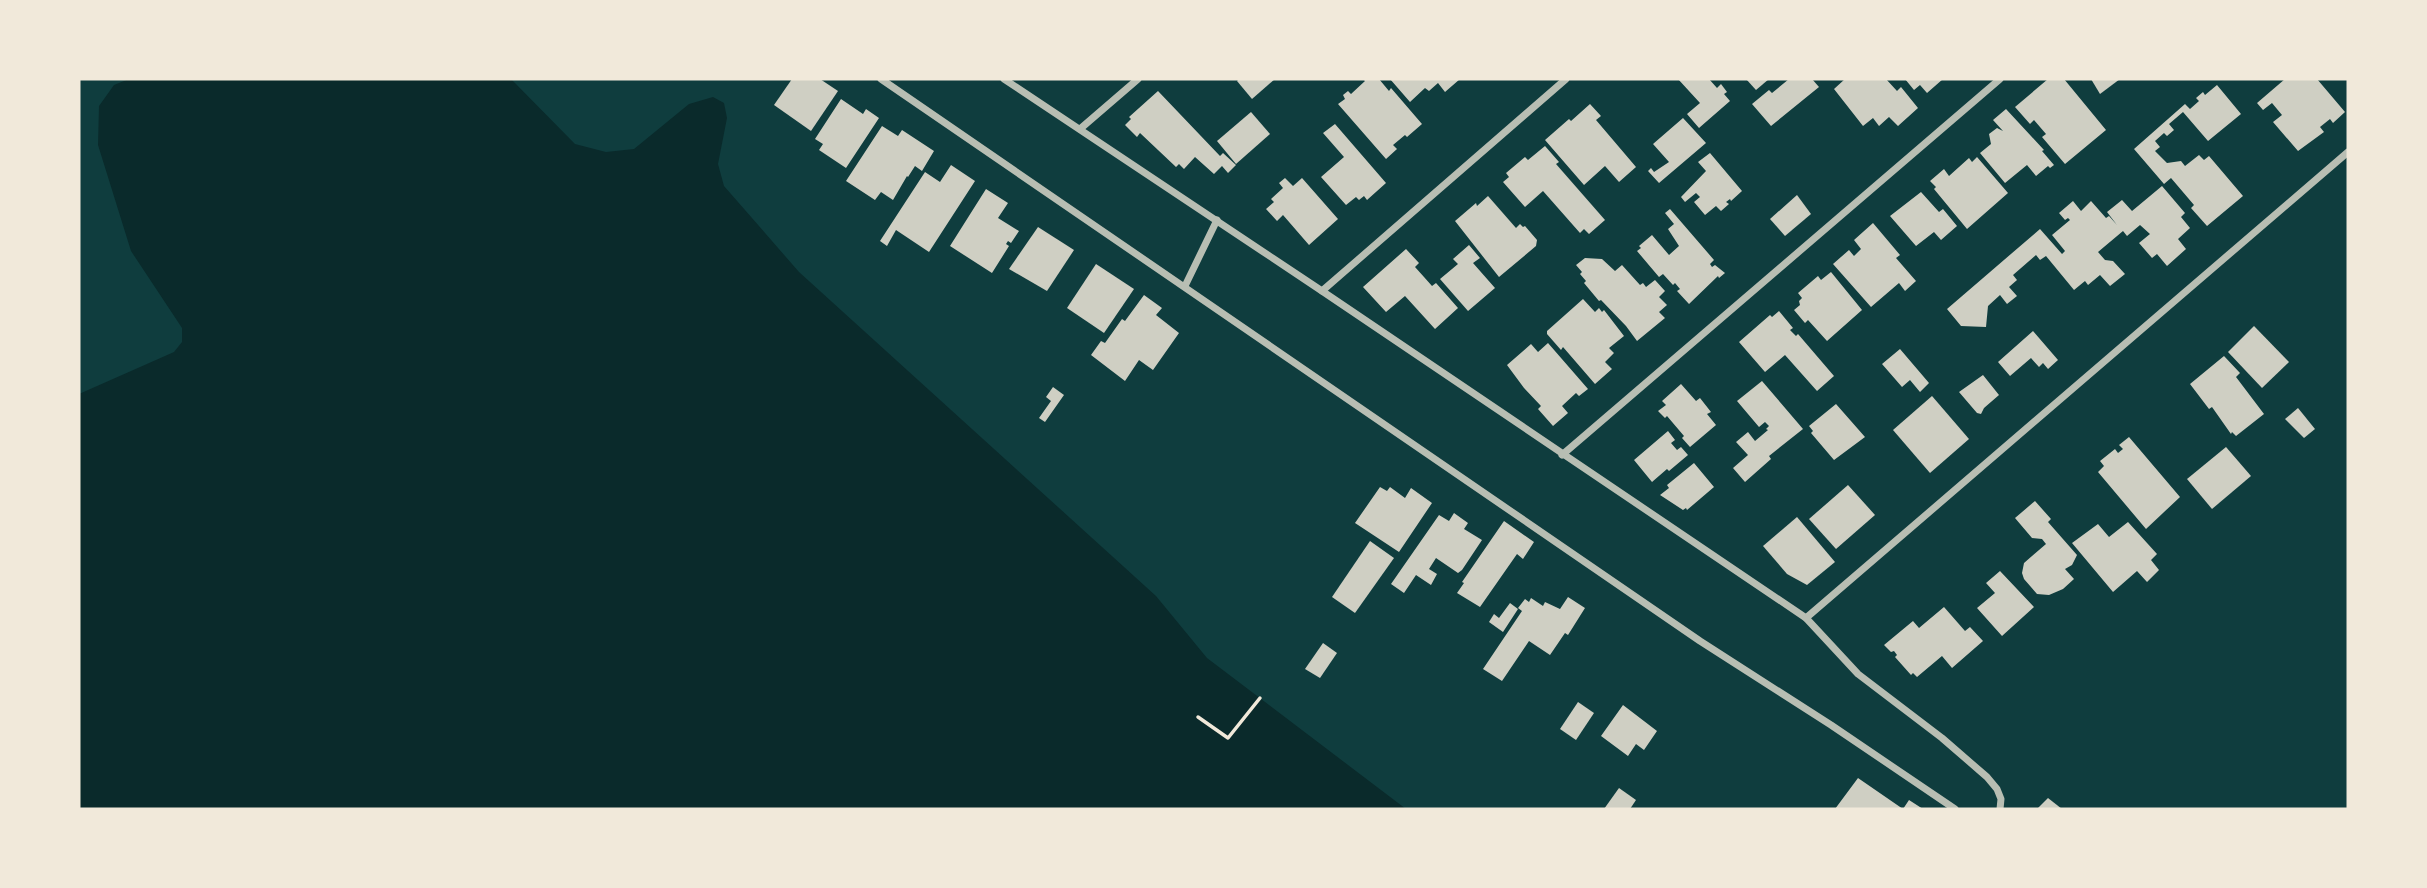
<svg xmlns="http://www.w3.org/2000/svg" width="2427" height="888" viewBox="0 0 2427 888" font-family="'PT Sans Narrow',sans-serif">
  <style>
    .water { fill: #0a2a2b }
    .building { fill: #cfcfc3 }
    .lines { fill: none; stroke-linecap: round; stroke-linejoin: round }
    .path { stroke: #f1e9da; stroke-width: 3.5 }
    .minor { stroke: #b8beb3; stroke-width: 7 }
  </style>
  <rect width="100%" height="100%" fill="#0f3d3e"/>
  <polygon class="water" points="129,79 511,79 575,144 606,152 634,149 689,104 713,97 724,103 727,118 718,164 724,186 799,272 1156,596 1207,658 1406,809 79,809 79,394 174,352 182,342 182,328 131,251 98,145 99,106 114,85"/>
  <g class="building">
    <polygon points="792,79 820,79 838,91 811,131 774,105"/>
    <polygon points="1239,79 1275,79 1252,99 1237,81"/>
    <polygon points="1363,79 1379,79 1389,91 1391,88 1422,124 1407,137 1405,135 1393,145 1397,149 1386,159 1338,104 1345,99 1343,95 1348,91 1351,94 1365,81"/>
    <polygon points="1390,79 1460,79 1445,92 1438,83 1429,91 1425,88 1410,102"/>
    <polygon points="1678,79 1709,79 1717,88 1721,84 1727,92 1724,94 1730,101 1699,128 1687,114 1700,103"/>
    <polygon points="1746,79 1769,79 1756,90"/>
    <polygon points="1789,79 1812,79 1819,87 1771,126 1752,104 1769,90 1772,93"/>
    <polygon points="1845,79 1886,79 1897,91 1901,87 1918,108 1898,126 1889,117 1879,126 1873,118 1863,126 1834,89"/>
    <polygon points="1905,79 1943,79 1927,93 1920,85 1914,90"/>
    <polygon points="2048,79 2064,79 2106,130 2065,164 2042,137 2046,134 2034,120 2030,124 2015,107"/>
    <polygon points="2091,79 2120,79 2100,94"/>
    <polygon points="2285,79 2317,79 2345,112 2333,123 2330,119 2320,127 2324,132 2298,151 2273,122 2282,115 2272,103 2263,110 2257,103"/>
    <polygon points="2217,85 2241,114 2208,141 2183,112 2169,124 2174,130 2167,136 2164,133 2155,141 2160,147 2155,151 2167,163 2181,161 2185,166 2199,155 2204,160 2209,156 2243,196 2207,226 2191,208 2194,205 2171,178 2164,184 2134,149 2185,104 2190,109 2199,101 2196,98 2203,92 2205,95"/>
    <polygon points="1158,91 1220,156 1223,153 1236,165 1228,173 1222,166 1214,174 1195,157 1184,169 1179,164 1176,167 1140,133 1137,137 1125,125 1131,119 1129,117"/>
    <polygon points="841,99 863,114 866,109 879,118 846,168 819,150 823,144 815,139"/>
    <polygon points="1590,104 1601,116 1596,120 1636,167 1619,182 1605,166 1584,185 1545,140 1569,119 1571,121"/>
    <polygon points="2006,109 2044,150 2042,151 2054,165 2050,168 2048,166 2036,176 2027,165 2005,183 1980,153 1991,144 1989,134 1997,128 2003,131 1993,120"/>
    <polygon points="1251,112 1270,134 1236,164 1217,141"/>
    <polygon points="1683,118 1706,143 1659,183 1648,171 1651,168 1654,172 1669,162 1653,144"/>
    <polygon points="1335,124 1386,183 1367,200 1364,196 1359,200 1356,197 1346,205 1321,177 1344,157 1323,133"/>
    <polygon points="882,126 898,136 902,130 934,151 922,171 915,166 908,177 907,176 893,200 881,192 875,200 846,181"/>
    <polygon points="1545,146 1559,162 1556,164 1605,220 1589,234 1584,229 1580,233 1543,191 1525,207 1503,182 1509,177 1506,173 1525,157 1528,160"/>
    <polygon points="1710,153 1742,191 1731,201 1730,199 1726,202 1729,204 1721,211 1716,206 1705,215 1694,202 1700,197 1696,193 1685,202 1681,197 1706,171 1698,162"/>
    <polygon points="1977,157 2008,193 1967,229 1934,189 1936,187 1930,181 1944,169 1949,176 1969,158 1972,162"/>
    <polygon points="951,165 975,181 929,252 896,230 887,246 880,241 925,172 940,182"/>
    <polygon points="1285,178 1293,186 1302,178 1338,219 1309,245 1283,215 1277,221 1266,209 1274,202 1271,199 1283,188 1279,183"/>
    <polygon points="2162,186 2185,213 2181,217 2190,228 2178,239 2186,249 2167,266 2157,254 2152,258 2139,243 2150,234 2140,225 2127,236 2123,231 2098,252 2105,260 2113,261 2125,274 2110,286 2100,275 2088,285 2085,281 2074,290 2046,256 2040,260 2036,255 2013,275 2017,280 2009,287 2017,296 2007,304 2000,295 1988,306 1986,327 1961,326 1947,309 2040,229 2062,254 2065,251 2052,235 2070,220 2068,218 2065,220 2059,213 2073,201 2081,211 2091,201 2106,218 2109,216 2117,225 2107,212 2122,200 2132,211"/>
    <polygon points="986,189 1008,203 998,218 1019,231 1011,243 1008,241 1006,244 1009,246 992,273 950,246"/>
    <polygon points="1921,192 1939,212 1943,209 1957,226 1941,240 1934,232 1916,246 1890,216"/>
    <polygon points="1797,195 1811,214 1785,236 1770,219"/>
    <polygon points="1488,196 1516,228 1520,224 1523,227 1525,226 1537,240 1536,246 1499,277 1455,221 1476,203 1477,206"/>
    <polygon points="1670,209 1714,260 1710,264 1712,267 1715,265 1725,273 1719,278 1718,276 1689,304 1677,291 1680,289 1675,283 1673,285 1663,274 1659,277 1637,251 1641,248 1639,246 1652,235 1669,255 1679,246 1668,229 1674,224 1665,213"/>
    <polygon points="1873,223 1900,255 1896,258 1916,281 1905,291 1899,283 1871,307 1833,264 1849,250 1854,256 1861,249 1854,240"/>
    <polygon points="1038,227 1074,250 1047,291 1009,269"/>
    <polygon points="1469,245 1480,258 1473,263 1495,288 1468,311 1440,279 1458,264 1453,259"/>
    <polygon points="1406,249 1419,263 1415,267 1424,277 1432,286 1436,283 1458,308 1435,329 1405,296 1386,312 1363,287"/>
    <polygon points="1585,258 1602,259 1615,271 1622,265 1640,285 1643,283 1646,287 1655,280 1665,291 1659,297 1667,305 1659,312 1665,318 1637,341 1626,326 1601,300 1599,301 1584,283 1586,281 1580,274 1582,272 1576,265"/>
    <polygon points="1096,264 1134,289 1104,333 1067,308"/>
    <polygon points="1831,272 1862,310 1827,341 1808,320 1805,323 1794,310 1800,305 1799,301 1802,298 1798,293 1818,276 1821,280"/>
    <polygon points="1144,295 1162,308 1156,315 1179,333 1153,370 1139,360 1125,381 1091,355 1101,341 1105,343 1122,319 1125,321"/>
    <polygon points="1583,299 1595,312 1599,308 1602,312 1604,310 1624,336 1609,348 1614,353 1605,362 1612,369 1595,384 1563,347 1561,350 1547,334 1547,331"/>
    <polygon points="1779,311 1793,328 1790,330 1796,336 1798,334 1834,376 1817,391 1785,355 1765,372 1739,342 1770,315 1772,317"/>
    <polygon points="2254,326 2289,362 2262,388 2228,352"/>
    <polygon points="2033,331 2058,360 2048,369 2043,363 2039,367 2031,358 2010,376 1998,362"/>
    <polygon points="1548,343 1588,389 1579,396 1576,393 1562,406 1568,413 1553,426 1538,409 1541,406 1524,388 1507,365 1531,344 1538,352"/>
    <polygon points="1900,349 1929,383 1920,392 1910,380 1902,387 1882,364"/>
    <polygon points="2224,356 2240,373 2236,377 2264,414 2236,436 2232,432 2231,434 2212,407 2209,409 2190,384"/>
    <polygon points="1983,375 1999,395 1984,408 1981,414 1977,413 1959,392"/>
    <polygon points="1762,381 1803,429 1769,456 1771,459 1745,482 1733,468 1748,455 1736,442 1748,432 1755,441 1768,430 1766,429 1769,426 1765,422 1759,427 1737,401"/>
    <polygon points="1681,384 1696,401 1700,398 1711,412 1707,414 1716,425 1690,447 1682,438 1684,436 1667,416 1665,418 1658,411 1666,405 1662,401"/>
    <polygon points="1053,387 1064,395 1045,422 1039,418 1051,401 1046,397"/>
    <polygon points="1932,396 1969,439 1930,473 1893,430"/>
    <polygon points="1836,404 1865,437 1834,460 1811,433 1813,431 1809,426"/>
    <polygon points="2298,408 2315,429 2304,438 2285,419"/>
    <polygon points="1668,431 1675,440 1671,443 1677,450 1681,447 1688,455 1669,471 1667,469 1652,482 1634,460"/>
    <polygon points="2129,437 2180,497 2146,529 2098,472 2104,466 2100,461 2115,449 2118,453 2123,449 2119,445"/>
    <polygon points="2226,447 2251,476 2212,509 2187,479"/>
    <polygon points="1694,463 1714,487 1687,510 1686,508 1683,510 1660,495 1669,488 1667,485"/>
    <polygon points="1848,485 1875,515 1836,549 1809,519"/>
    <polygon points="1380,487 1387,491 1390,487 1405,498 1411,488 1432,503 1399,552 1355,523"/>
    <polygon points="2035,501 2051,519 2048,522 2077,555 2072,565 2065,569 2074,579 2063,589 2049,595 2037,594 2024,579 2022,573 2024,563 2046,544 2042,539 2032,538 2015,518"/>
    <polygon points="1454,513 1468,523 1464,529 1482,540 1462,570 1458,573 1436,558 1429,569 1437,574 1431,585 1416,575 1404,593 1391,584 1439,515 1449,521"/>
    <polygon points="1797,517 1835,562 1807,585 1787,574 1763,546"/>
    <polygon points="1504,521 1534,542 1523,559 1517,554 1480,607 1457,593 1464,583 1462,582"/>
    <polygon points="2128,522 2157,554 2151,560 2159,570 2147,582 2137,571 2113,592 2072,543 2098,524 2109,537"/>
    <polygon points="1370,541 1394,558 1355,613 1332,597"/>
    <polygon points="2000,571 2034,607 2002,636 1977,608 1995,593 1986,583"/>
    <polygon points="1568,597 1585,608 1568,635 1565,633 1550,655 1529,641 1502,681 1483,669 1522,611 1518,608 1525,599 1529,602 1531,598 1543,606 1545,602 1560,609"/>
    <polygon points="1510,603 1518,609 1503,632 1489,622 1494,614 1499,618"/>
    <polygon points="1944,607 1965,631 1970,627 1983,641 1952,668 1942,656 1917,677 1913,673 1911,675 1895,657 1897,655 1894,651 1891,652 1884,645 1913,621 1919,628"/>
    <polygon points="1323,643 1337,653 1320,678 1305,669"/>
    <polygon points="1578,702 1594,713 1576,740 1560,729"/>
    <polygon points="1623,705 1657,731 1644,750 1636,744 1628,756 1601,736"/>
    <polygon points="1858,778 1903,809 1909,800 1923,809 1835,809"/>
    <polygon points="1619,788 1636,800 1630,809 1604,809"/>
    <polygon points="2048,798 2062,809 2037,809"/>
  </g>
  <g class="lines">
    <polyline class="path" points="1198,717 1228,738 1260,698"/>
    <g class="minor">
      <polyline points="881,79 1700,641 1831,725 1955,809"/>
      <polyline points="1004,79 1322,291 1806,618 1858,674 1942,738 1987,777 1997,789 2001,799 2000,809"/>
      <polyline points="1080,129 1138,79"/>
      <polyline points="1185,286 1217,220"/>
      <polyline points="1322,291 1566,79"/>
      <polyline points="1562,455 2000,79"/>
      <polyline points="1806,618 2348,152"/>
    </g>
  </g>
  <rect width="2427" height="888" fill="none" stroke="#f1e9da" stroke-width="161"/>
</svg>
